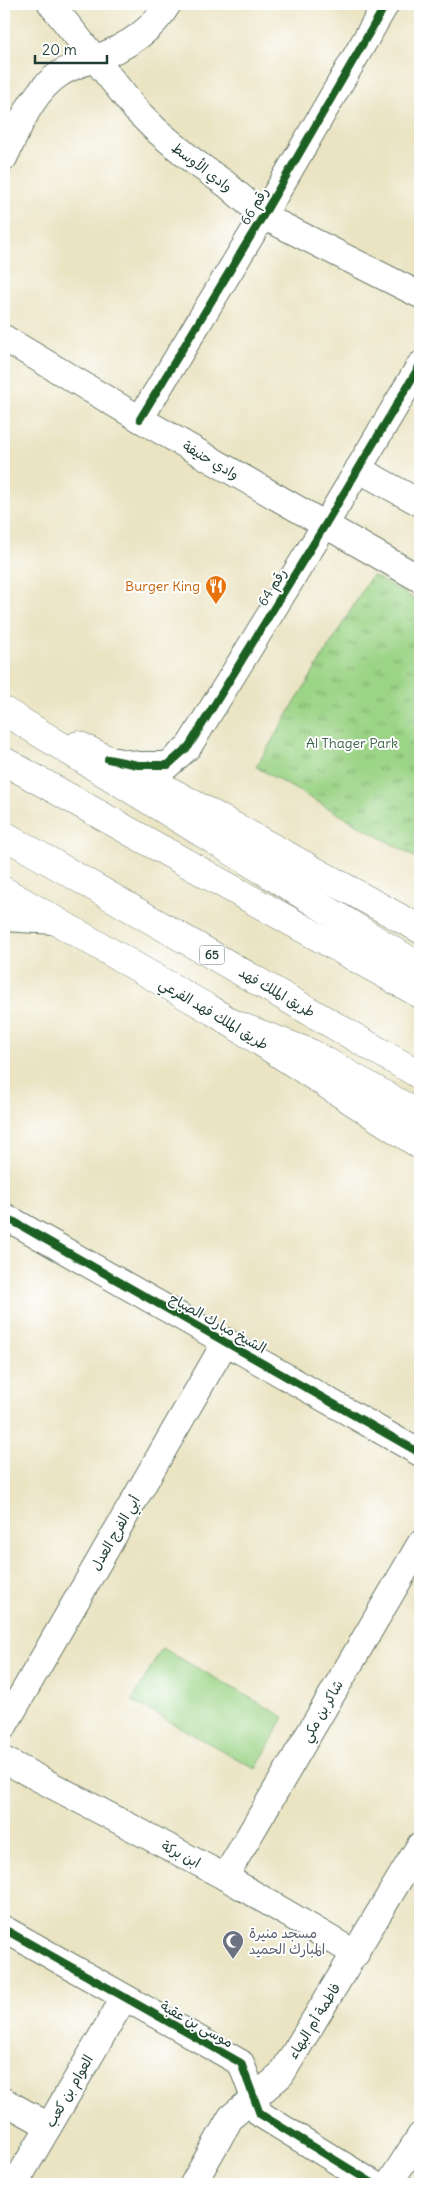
<svg xmlns="http://www.w3.org/2000/svg" width="424" height="2188" viewBox="0 0 424 2188" font-family="Delius,'Playpen Sans Arabic',sans-serif">
  <style>
    .grass { fill: url(#grass-tufts); stroke: #5e885e }
    .pitch { fill: #9cd487; stroke: #5e885e }
    .lines { fill: none; stroke-linecap: round; stroke-linejoin: round }
    .minor-casing { stroke: #676; stroke-width: 28 }
    .primary-casing { stroke: #676; stroke-width: 29 }
    .motorway-casing { stroke: #676; stroke-width: 29 }
    .minor { stroke: #fff; stroke-width: 26 }
    .primary { stroke: #fff; stroke-width: 28 }
    .motorway { stroke: #fff; stroke-width: 28 }
    .cycleway-casing { stroke: #fff; stroke-width: 11 }
    .cycleway { stroke: #1b5e20; stroke-width: 8 }
    .labels { text-anchor: middle; stroke-width: 4; stroke-linejoin: round; paint-order: stroke }
    .shield { fill: #fff; stroke: #627771; stroke-width: 1 }
    .shield-label { font-size: 12px; font-weight: bold; fill: #1f3d34 }
    .street-label { font-size: 14px; fill: #1f3d34; stroke: #fff }
    .food-label { font-size: 14px; fill: #c56008; stroke: #fff; text-anchor: end }
    .park-label { font-size: 14px; fill: #3e6349; stroke: #fff }
    .worship-label { font-size: 14px; fill: #5b616d; stroke: #fff; text-anchor: start }
  </style>
  <defs>
    <pattern id="grass-tufts" width="24" height="20" patternUnits="userSpaceOnUse" patternTransform="scale(1.25)"><rect width="24" height="20" fill="#9cd487"/><path d="M3 7l-1-3M5 7V3M7 7l1-3M15 17l-1-3M17 17v-4M19 17l1-3" fill="none" stroke="#7fad6f"/></pattern>
  </defs>
  <rect width="100%" height="100%" fill="#fff"/>
  <filter id="ink" filterUnits="userSpaceOnUse"><feTurbulence type="fractalNoise" baseFrequency=".02" numOctaves="2"/><feDisplacementMap in="SourceGraphic" scale="10" xChannelSelector="R" yChannelSelector="G"/><feConvolveMatrix kernelMatrix="1 2 1 2 8 2 1 2 1" color-interpolation-filters="sRGB"/></filter>
  <filter id="wash" filterUnits="userSpaceOnUse"><feTurbulence type="fractalNoise" baseFrequency=".0096" numOctaves="4" result="noise"/><feDisplacementMap in="SourceGraphic" scale="20" xChannelSelector="R" yChannelSelector="G"/><feGaussianBlur stdDeviation="1.12" result="paint"/><feColorMatrix in="noise" values="0 0 0 0 0 0 0 0 0 0 0 0 0 0 0 0 0 1.4 0 .05"/><feComposite in="paint" operator="in"/></filter>
  <g filter="url(#wash)">
    <rect width="100%" height="100%" fill="#eae4c3"/>
    <polygon class="grass" points="372,575 420,602 420,860 256,767"/>
    <polygon class="pitch" points="162,1648 284,1717 256,1769 132,1701"/>
  </g>
  <g filter="url(#ink)">
    <g class="lines">
      <g class="minor-casing">
        <g id="minor">
          <polyline points="51,4 136,110 156,130 193,161 226,184 263,216 420,295"/>
          <path d="M4,158c15,-30 27,-66 57,-85 11,-7 23,-10 35,-15 29,-10 56,-27 72,-54"/>
          <polyline points="4,338 140,419 420,579"/>
          <polyline points="140,419 263,216 386,4"/>
          <polyline points="358,469 420,503"/>
          <polyline points="116,761 138,765 168,765 189,746 325,525 420,365"/>
          <polyline points="4,918 55,921"/>
          <polyline points="4,1216 420,1453"/>
          <polyline points="4,1726 226,1341"/>
          <polyline points="4,1760 225,1877 356,1954"/>
          <polyline points="225,1877 420,1544"/>
          <polyline points="4,1929 241,2063 260,2114 374,2184"/>
          <polyline points="4,2101 49,2126"/>
          <polyline points="15,2184 124,1998"/>
          <polyline points="193,2184 231,2117 281,2075 420,1845"/>
          <polyline points="389,2184 420,2136"/>
        </g>
      </g>
      <g class="primary-casing">
        <g id="primary">
          <polyline points="78,745 159,785 420,929"/>
          <polyline points="4,891 213,1011 420,1145"/>
        </g>
      </g>
      <g class="motorway-casing">
        <g id="motorway">
          <polyline points="4,711 420,967"/>
          <polyline points="4,761 420,994"/>
          <polyline points="4,835 420,1075"/>
          <polyline points="229,1022 311,1053 420,1115"/>
        </g>
      </g>
      <use href="#minor" class="minor"/>
      <use href="#primary" class="primary"/>
      <use href="#motorway" class="motorway"/>
      <g class="cycleway-casing">
        <g id="cycleway">
          <polyline points="140,419 263,216 386,4"/>
          <polyline points="108,759 138,765 168,765 189,746 325,525 420,365"/>
          <polyline points="4,1216 420,1453"/>
          <polyline points="4,1929 241,2063 260,2114 374,2184"/>
        </g>
      </g>
      <use href="#cycleway" class="cycleway"/>
    </g>
  </g>
  <defs>
    <g id="restaurant-pin" transform="scale(1.125)"><path d="M0 17L-7.5 6A9.5 9.5 0 1 1 7.5 6Z" fill="#e8710a" stroke="#fff"/><path d="M-5-6h1v4h1v-4h1v4h1v-4h1v5L-1.5 .5V6h-2V.5L-5-1ZM5-6V6H3V1.5H1.5Q1.5-4 5-6Z" fill="#fff"/></g>
    <g id="mosque-pin" transform="scale(1.125)"><path d="M0 17L-7.5 6A9.5 9.5 0 1 1 7.5 6Z" fill="#6b7280" stroke="#fff"/><path d="M3.5-4.9A6 6 0 1 0 3.5 4.9A5 5 0 1 1 3.5-4.9Z" fill="#fff"/></g>
  </defs>
  <g fill-rule="evenodd">
    <use href="#restaurant-pin" x="216" y="586"/>
    <use href="#mosque-pin" x="233" y="1941"/>
  </g>
  <g class="labels">
    <rect class="shield" x="199.5" y="945.5" width="25" height="19" rx="4"/>
    <g class="shield-label">
      <text x="212" y="959">65</text>
    </g>
    <g class="street-label">
      <text transform="translate(202 167) rotate(37)" y="5">وادي الأوسط</text>
      <text transform="translate(254 206) rotate(-59)" y="5">رقم 66</text>
      <text transform="translate(211 460) rotate(30)" y="5">وادي حنيفة</text>
      <text transform="translate(272 587) rotate(-58)" y="5">رقم 64</text>
      <text transform="translate(277 992) rotate(30)" y="5">طريق الملك فهد</text>
      <text transform="translate(214 1014) rotate(31)" y="5">طريق الملك فهد الفرعي</text>
      <text transform="translate(218 1323) rotate(29)" y="5">الشيخ مبارك الصباح</text>
      <text transform="translate(115 1533) rotate(-60)" y="5">أبي الفرج العدل</text>
      <text transform="translate(322 1711) rotate(-60)" y="5">شاكر بن مكي</text>
      <text transform="translate(181 1854) rotate(28)" y="5">ابن بركة</text>
      <text transform="translate(314 2021) rotate(-58)" y="5">فاطمة أم البهاء</text>
      <text transform="translate(197 2024) rotate(29)" y="5">موسى بن عقبة</text>
      <text transform="translate(69 2091) rotate(-60)" y="5">العوام بن كعب</text>
    </g>
    <g class="food-label">
      <text x="200" y="591">Burger King</text>
    </g>
    <g class="park-label">
      <text x="352" y="748">Al Thager Park</text>
    </g>
    <g class="worship-label">
      <text x="249" y="1938">مسجد منيرة<tspan x="249" dy="16">المبارك الحميد</tspan></text>
    </g>
  </g>
  <rect width="424" height="2188" fill="none" stroke="#fff" stroke-width="20"/>
  <path d="M35 55v8h72v-8" fill="none" stroke="#1f3d34" stroke-width="2.5"/>
  <text x="42" y="55" font-size="15" fill="#1f3d34" stroke="#ffffff" stroke-width="4" paint-order="stroke">20 m</text>
</svg>
